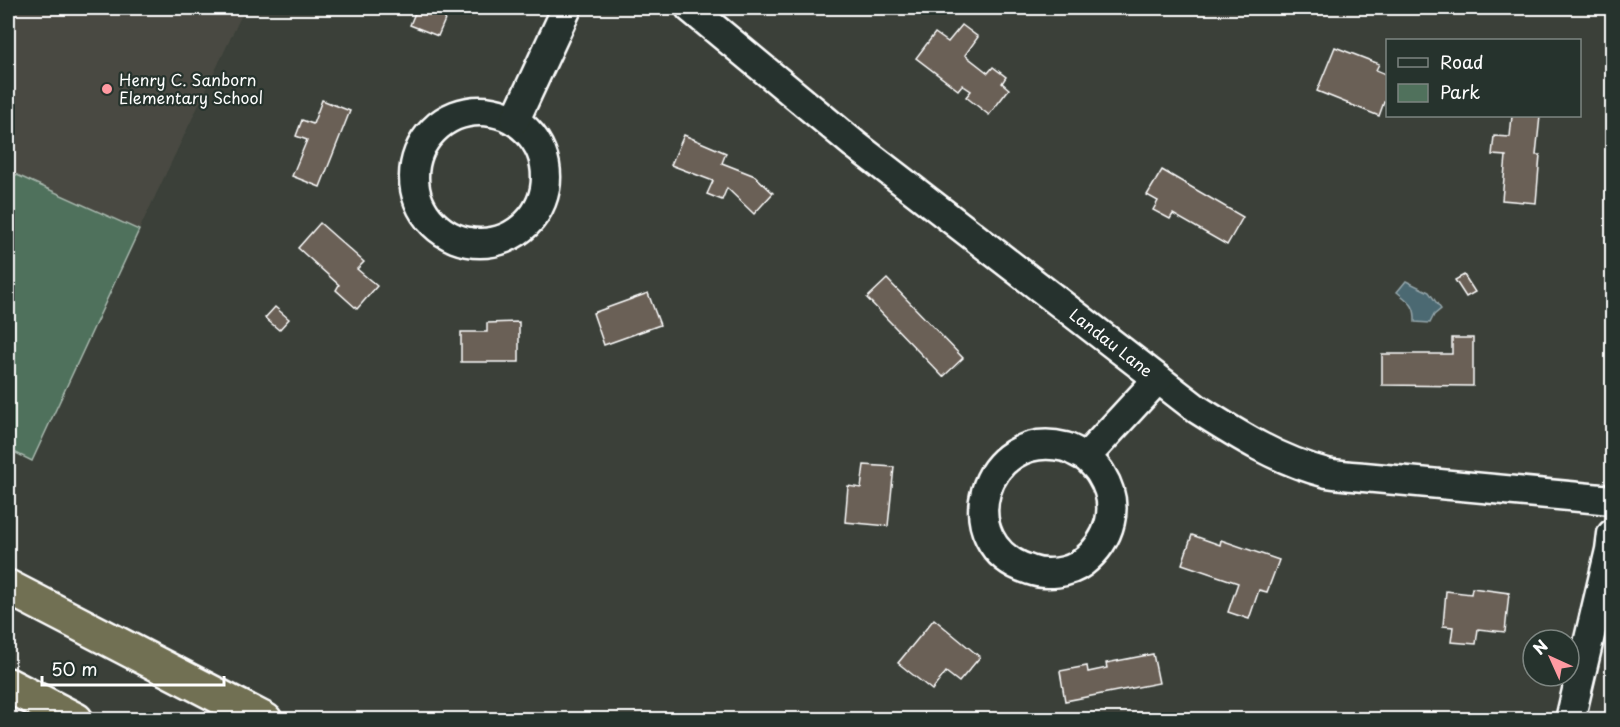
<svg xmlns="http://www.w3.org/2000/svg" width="1620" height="727" viewBox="0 0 1620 727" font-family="'Playpen Sans',sans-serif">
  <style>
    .built { fill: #494a42 }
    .green { fill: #50715c; stroke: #a8b8ae; stroke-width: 1.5 }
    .water { fill: #4c6972; stroke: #94a5aa; stroke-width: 1.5 }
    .building { fill: #6b6056; stroke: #fff; stroke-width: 1.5 }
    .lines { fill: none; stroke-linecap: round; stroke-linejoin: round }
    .minor-casing { stroke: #fff; stroke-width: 33 }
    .highway-casing { stroke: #fff; stroke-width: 38 }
    .minor { stroke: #26332d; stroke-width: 28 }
    .highway { stroke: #716f52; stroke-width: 33 }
    .poi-dot { fill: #ff9aa2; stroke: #26332d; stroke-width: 2 }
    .labels { text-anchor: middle; stroke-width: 4.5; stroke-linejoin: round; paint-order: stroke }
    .poi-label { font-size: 16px; fill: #fff; stroke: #26332d; text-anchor: start }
    .street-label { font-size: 16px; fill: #fff; stroke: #26332d }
  </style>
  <rect width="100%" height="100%" fill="#3b4039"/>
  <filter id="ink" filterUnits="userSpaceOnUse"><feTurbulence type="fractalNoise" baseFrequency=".0167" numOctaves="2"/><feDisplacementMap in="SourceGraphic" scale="12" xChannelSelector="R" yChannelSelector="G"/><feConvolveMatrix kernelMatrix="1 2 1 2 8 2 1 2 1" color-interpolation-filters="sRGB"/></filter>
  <g filter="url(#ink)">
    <polygon class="built" points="8,8 245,8 139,230 8,171"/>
    <polygon class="green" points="8,171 139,230 32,461 8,449"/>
    <path class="water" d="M1406,281l23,11 12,17 -7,6 -4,8 -15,-1c1,-17 -6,-20 -18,-30z"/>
    <g class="building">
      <polygon points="417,8 450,8 438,36 410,25"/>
      <polygon points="962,25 978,37 965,55 988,73 993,67 1006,77 1002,83 1009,89 989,115 966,97 971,91 962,85 958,90 916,58 935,33 948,42"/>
      <polygon points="1335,47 1379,64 1376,70 1388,75 1388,104 1384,102 1379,116 1317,91"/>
      <polygon points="322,100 350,111 320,187 292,176 307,140 296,136 302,120 313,124"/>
      <polygon points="1512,116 1540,116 1536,155 1540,155 1536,203 1502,200 1506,156 1492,155 1494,136 1510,137"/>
      <polygon points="684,135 726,153 722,163 755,176 773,193 754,214 727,188 722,200 707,194 713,181 671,165"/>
      <polygon points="1162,170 1243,217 1227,245 1173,214 1170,219 1153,210 1158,201 1147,195"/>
      <polygon points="320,223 364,262 357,269 377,286 357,309 336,290 339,285 298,248"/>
      <polygon points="1464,275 1475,292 1466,297 1455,280"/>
      <polygon points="887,279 963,358 943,377 867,298"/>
      <polygon points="648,293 660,325 604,345 593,313"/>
      <polygon points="275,307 289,319 279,330 265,318"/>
      <polygon points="519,322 519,362 461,362 461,332 487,332 487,323"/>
      <polygon points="1452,338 1473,338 1473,386 1382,385 1382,354 1452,354"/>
      <polygon points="864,465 894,467 888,526 845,522 848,486 861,488"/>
      <polygon points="1192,535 1220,545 1221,540 1279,560 1267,592 1259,590 1249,619 1228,612 1238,583 1182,564"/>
      <polygon points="1472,588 1509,593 1505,632 1478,629 1476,644 1451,642 1453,627 1443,626 1446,591 1471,594"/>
      <polygon points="934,619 980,657 959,682 946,672 932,690 898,663"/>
      <polygon points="1153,654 1159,683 1065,701 1060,671 1087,666 1088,672 1107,668 1106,663"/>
    </g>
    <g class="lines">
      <g class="minor-casing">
        <g id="minor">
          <path id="s1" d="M690,8l164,136 343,265c41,26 82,52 130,64 12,2 25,3 37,4l248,23"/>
          <circle cx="480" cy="177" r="66"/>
          <polyline points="515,120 567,8"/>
          <path d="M1086,457c5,5 11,10 15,17 20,32 10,66 -19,89 -13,10 -36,13 -52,7 -82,-25 -47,-143 35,-123 7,2 14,7 21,10l72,-78"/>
          <polyline points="1570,720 1610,550 1612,534"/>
        </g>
      </g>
      <g class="highway-casing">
        <g id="highway">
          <polyline points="8,587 265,720"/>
          <polyline points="8,685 76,720"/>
        </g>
      </g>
      <use href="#minor" class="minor"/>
      <use href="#highway" class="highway"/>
    </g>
  </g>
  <circle class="poi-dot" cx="107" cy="89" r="6"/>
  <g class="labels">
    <g class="poi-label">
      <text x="119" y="86">Henry C. Sanborn<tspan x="119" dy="18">Elementary School</tspan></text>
    </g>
    <g class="street-label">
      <text dy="6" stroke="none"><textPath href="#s1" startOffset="538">Landau Lane</textPath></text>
    </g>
  </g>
  <rect width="1620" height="727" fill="none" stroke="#26332d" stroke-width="30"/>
  <rect x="15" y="15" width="1590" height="697" fill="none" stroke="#fff" stroke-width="2" filter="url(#ink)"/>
  <rect x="1386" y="39" width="195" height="78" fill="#26332d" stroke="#7d8581" stroke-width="1.5"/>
  <rect x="1398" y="58" width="30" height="9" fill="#26332d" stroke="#7d8581" stroke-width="1.5"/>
  <text x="1440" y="69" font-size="18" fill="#ffffff">Road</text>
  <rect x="1398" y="84" width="30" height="18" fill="#50715c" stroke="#7d8581" stroke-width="1.5"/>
  <text x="1440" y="99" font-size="18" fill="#ffffff">Park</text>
  <g transform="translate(1551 658) rotate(315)"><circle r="28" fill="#26332d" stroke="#7d8581" stroke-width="1.5"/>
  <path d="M0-4.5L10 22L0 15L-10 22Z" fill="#ff9aa2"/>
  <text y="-9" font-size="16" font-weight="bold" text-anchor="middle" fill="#ffffff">N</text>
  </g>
  <path d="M42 676v9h182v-9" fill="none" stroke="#ffffff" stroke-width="3"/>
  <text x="51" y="676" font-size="18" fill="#ffffff" stroke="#26332d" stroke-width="4.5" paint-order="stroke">50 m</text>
</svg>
